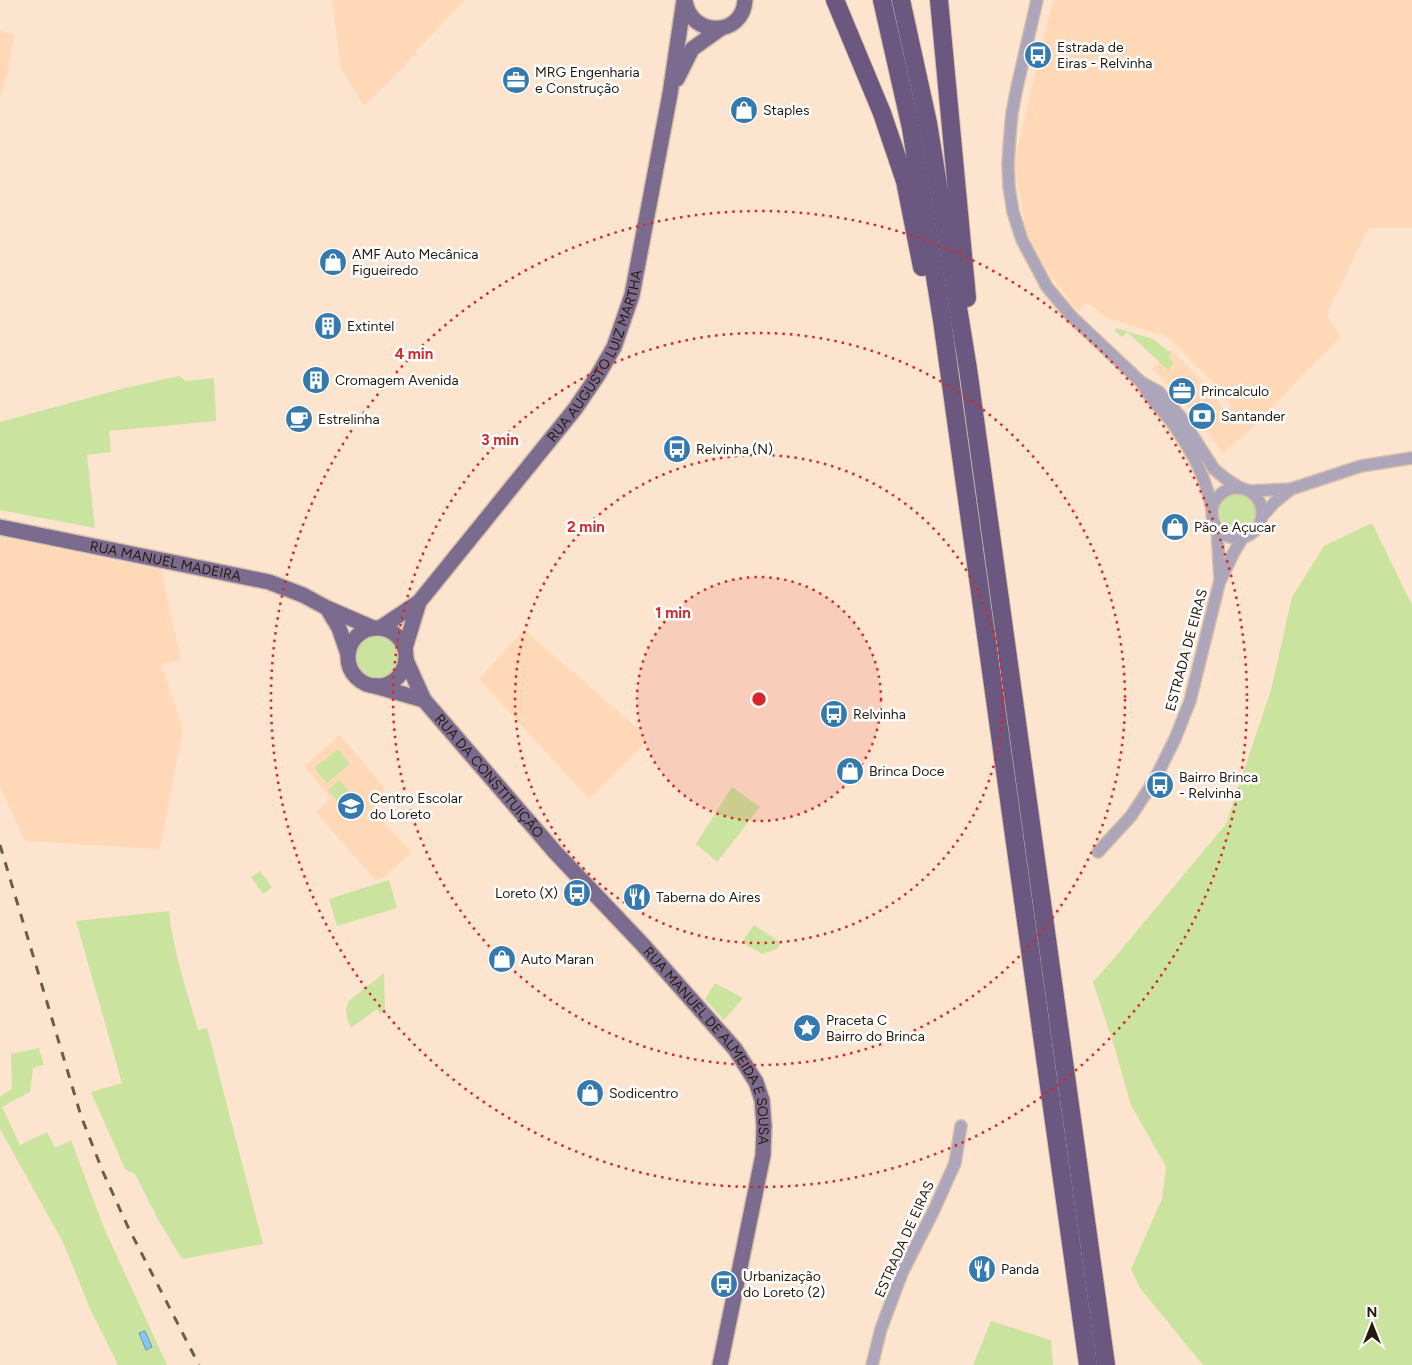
<svg xmlns="http://www.w3.org/2000/svg" width="1412" height="1365" viewBox="0 0 1412 1365" font-family="Figtree,sans-serif">
  <style>
    .built { fill: #ffd9b7 }
    .green { fill: #cae39e }
    .water { fill: #89c5f7; stroke: #6c92b0 }
    .lines { fill: none; stroke-linecap: round; stroke-linejoin: round }
    .minor-casing { stroke: #d7c0ab; stroke-width: 14 }
    .major-casing { stroke: #d7c0ab; stroke-width: 18 }
    .highway-casing { stroke: #d7c0ab; stroke-width: 20 }
    .minor { stroke: #ada5b9; stroke-width: 11 }
    .major { stroke: #7b6c8f; stroke-width: 15 }
    .highway { stroke: #6a5880; stroke-width: 18 }
    .rail { stroke: #6d5c4b; stroke-width: 3; stroke-dasharray: 9 9; stroke-linecap: butt }
    .ring { fill: none; stroke: #d62828; stroke-width: 2.5; stroke-dasharray: 2.5 5 }
    .labels { text-anchor: middle; stroke-width: 5; stroke-linejoin: round; paint-order: stroke }
    .poi-label { font-size: 14px; fill: #281a0c; stroke: #fff; text-anchor: start }
    .street-label { font-size: 14px; fill: #281a0c; stroke: #fff }
    .centre { fill: #d62828; stroke: #fff; stroke-width: 2.5 }
    .ring-label { font-size: 15px; text-anchor: middle; font-weight: bold; fill: #d62828; stroke: #fff; stroke-width: 5; stroke-linejoin: round; paint-order: stroke }
  </style>
  <rect width="100%" height="100%" fill="#fde4ce"/>
  <g class="built">
    <polygon points="332,0 465,0 416,51 417,52 399,72 364,106 341,69"/>
    <polygon points="1053,0 1412,0 1412,228 1368,228 1327,314 1340,337 1250,430 1223,453 1184,402 1152,369 1171,349 1205,384 1225,410 1232,406 1210,379 1167,337 1107,318 1088,303 1078,312 1047,271 1027,236 1014,162"/>
    <polygon points="0,31 14,35 8,72 0,98"/>
    <polygon points="0,537 161,570 181,661 161,664 183,729 160,849 25,841 0,786"/>
    <polygon points="524,630 642,732 644,735 645,742 642,746 589,799 479,679"/>
    <polygon points="340,735 384,787 377,814 411,853 383,878 375,880 316,812 331,799 304,766"/>
  </g>
  <g class="green">
    <polygon points="1116,328 1153,339 1171,353 1168,357 1174,363 1168,370 1127,332 1122,337 1115,331"/>
    <polygon points="179,376 186,381 214,378 216,421 109,431 111,452 87,455 95,528 0,510 0,422 125,388"/>
    <circle cx="1238" cy="512" r="19"/>
    <polygon points="1372,523 1412,605 1412,1365 1203,1365 1140,1288 1131,1269 1162,1199 1166,1167 1131,1105 1113,1042 1093,982 1110,963 1226,824 1271,690 1292,597 1324,546"/>
    <circle cx="378" cy="656" r="23"/>
    <polygon points="338,749 350,764 327,783 314,768"/>
    <polygon points="339,780 348,790 337,800 328,790"/>
    <polygon points="732,787 760,807 717,862 696,844"/>
    <polygon points="260,871 272,887 263,894 251,877"/>
    <polygon points="389,880 397,908 337,926 329,899"/>
    <path d="M169,911c4,41 18,80 29,119l9,-2 56,216 -81,15 -23,-38 -24,-47 -10,-5 -34,-77 31,-9 -46,-162z"/>
    <polygon points="754,925 781,943 777,949 762,954 742,942"/>
    <polygon points="384,973 385,1011 381,1014 377,1009 351,1028 347,1019 346,1009 349,1001"/>
    <polygon points="715,983 743,998 724,1020 705,999"/>
    <polygon points="39,1048 44,1065 33,1068 30,1092 2,1107 20,1145 47,1132 55,1148 71,1140 104,1228 167,1365 118,1365 91,1311 64,1244 0,1129 0,1097 12,1089 11,1054"/>
    <polygon points="991,1321 1051,1340 1053,1365 973,1365"/>
  </g>
  <polygon class="water" points="145,1331 152,1347 146,1350 139,1333"/>
  <g class="lines">
    <g class="minor-casing">
      <g id="minor">
        <polyline points="1037,0 1017,87 1012,113 1010,135 1008,163 1009,187 1013,212 1022,240 1047,287 1072,317 1141,382 1159,392 1180,416 1214,469 1226,479 1240,488"/>
        <path d="M1142,383c3,6 7,12 11,17 6,8 14,15 20,24 20,29 32,51 39,85"/>
        <circle cx="1237" cy="513" r="25"/>
        <polyline points="1250,491 1291,489 1361,466 1412,458"/>
        <polyline points="1262,516 1275,502 1291,489"/>
        <polyline points="1221,579 1233,554 1243,537"/>
        <polyline points="1098,852 1131,816 1154,781 1175,739 1190,701 1220,580 1217,528"/>
        <polyline points="872,1365 881,1329 902,1273 934,1210 955,1163 961,1126"/>
      </g>
    </g>
    <g class="major-casing">
      <g id="major">
        <path d="M685,1c6,37 58,36 60,-1"/>
        <polyline points="677,79 692,49 720,29"/>
        <path id="s1" d="M0,527l269,55 34,13 24,13 46,20"/>
        <polyline points="327,608 339,628 348,654"/>
        <path id="s2" d="M380,628l39,-26 156,-193 23,-34 16,-28 18,-52 38,-201 14,-94"/>
        <circle cx="377" cy="657" r="29"/>
        <polyline points="405,648 419,602"/>
        <path id="s3" d="M406,660l18,40 131,152 88,93 92,104 21,33 6,18 2,26 -1,29 -43,210"/>
        <polyline points="375,686 424,700"/>
      </g>
    </g>
    <g class="highway-casing">
      <g id="highway">
        <polyline points="835,0 882,113 905,181 922,267"/>
        <polyline points="882,0 911,128 942,320 1088,1365"/>
        <polyline points="901,0 928,123 968,369 1106,1365"/>
        <polyline points="939,0 967,298"/>
      </g>
    </g>
    <use href="#minor" class="minor"/>
    <use href="#major" class="major"/>
    <use href="#highway" class="highway"/>
    <polyline class="rail" points="0,845 81,1116 103,1172 128,1227 199,1365"/>
  </g>
  <circle cx="759" cy="699" r="122" fill="#d62828" fill-opacity=".12"/>
  <g class="ring">
    <circle cx="759" cy="699" r="122"/>
    <circle cx="759" cy="699" r="244"/>
    <circle cx="759" cy="699" r="366"/>
    <circle cx="759" cy="699" r="488"/>
  </g>
  <defs>
    <g id="bus-disc" transform="scale(1.4375)"><circle r="9.5" fill="#347aaf" stroke="#fff"/><path d="M-5-6H5V4H4V6H2V4H-2V6H-4V4H-5ZM-3.5-4V0h7V-4ZM-3.5 1.2v1.5H-2V1.2ZM2 1.2v1.5H3.5V1.2Z" fill="#fff"/></g>
    <g id="office-disc" transform="scale(1.4375)"><circle r="9.5" fill="#347aaf" stroke="#fff"/><path d="M-6-3h4V-5.5h4V-3h4V5H-6ZM-1-4.5V-3h2v-1.5ZM-6 0V1H6V0Z" fill="#fff"/></g>
    <g id="shop-disc" transform="scale(1.4375)"><circle r="9.5" fill="#347aaf" stroke="#fff"/><path d="M-5-2.5h2.3a2.7 3.5 0 0 1 5.4 0H5L5.5 6h-11ZM-1.5-2.5h3a1.5 2.3 0 0 0-3 0Z" fill="#fff"/></g>
    <g id="building-disc" transform="scale(1.4375)"><circle r="9.5" fill="#347aaf" stroke="#fff"/><path d="M-4-6H4V6H1V3H-1V6H-4ZM-2.5-4.3h1.7v1.8h-1.7ZM.8-4.3h1.7v1.8H.8ZM-2.5-1h1.7V.8h-1.7ZM.8-1h1.7V.8H.8Z" fill="#fff"/></g>
    <g id="bank-disc" transform="scale(1.4375)"><circle r="9.5" fill="#347aaf" stroke="#fff"/><path d="M-6-4H6V4H-6ZM0-2.3a2.3 2.3 0 1 0 0 4.6a2.3 2.3 0 1 0 0-4.6Z" fill="#fff"/></g>
    <g id="cafe-disc" transform="scale(1.4375)"><circle r="9.5" fill="#347aaf" stroke="#fff"/><path d="M-5.5-4.5H6V0H3Q3 3.5 0 3.5H-2.5Q-5.5 3.5-5.5 0ZM3-3.2v2h1.7v-2ZM-6 4.5H4V6H-6Z" fill="#fff"/></g>
    <g id="school-disc" transform="scale(1.4375)"><circle r="9.5" fill="#347aaf" stroke="#fff"/><path d="M0-5L7-2L0 1L-7-2ZM-4 1L0 2.5L4 1V4Q0 6-4 4Z" fill="#fff"/></g>
    <g id="restaurant-disc" transform="scale(1.4375)"><circle r="9.5" fill="#347aaf" stroke="#fff"/><path d="M-5-6h1v4h1v-4h1v4h1v-4h1v5L-1.5 .5V6h-2V.5L-5-1ZM5-6V6H3V1.5H1.5Q1.5-4 5-6Z" fill="#fff"/></g>
    <g id="sight-disc" transform="scale(1.4375)"><circle r="9.5" fill="#347aaf" stroke="#fff"/><path d="M0-6L1.8-2.2L6-1.7L2.9 1.2L3.7 5.4L0 3.3L-3.7 5.4L-2.9 1.2L-6-1.7L-1.8-2.2Z" fill="#fff"/></g>
  </defs>
  <g fill-rule="evenodd">
    <use href="#bus-disc" x="1038" y="55"/>
    <use href="#office-disc" x="516" y="80"/>
    <use href="#shop-disc" x="744" y="110"/>
    <use href="#shop-disc" x="333" y="262"/>
    <use href="#building-disc" x="328" y="326"/>
    <use href="#building-disc" x="316" y="380"/>
    <use href="#office-disc" x="1182" y="391"/>
    <use href="#bank-disc" x="1202" y="416"/>
    <use href="#cafe-disc" x="299" y="419"/>
    <use href="#bus-disc" x="677" y="449"/>
    <use href="#shop-disc" x="1175" y="527"/>
    <use href="#bus-disc" x="834" y="714"/>
    <use href="#shop-disc" x="850" y="771"/>
    <use href="#bus-disc" x="1160" y="785"/>
    <use href="#school-disc" x="351" y="806"/>
    <use href="#bus-disc" x="577" y="893"/>
    <use href="#restaurant-disc" x="637" y="897"/>
    <use href="#shop-disc" x="502" y="959"/>
    <use href="#sight-disc" x="807" y="1028"/>
    <use href="#shop-disc" x="590" y="1093"/>
    <use href="#restaurant-disc" x="982" y="1269"/>
    <use href="#bus-disc" x="724" y="1284"/>
  </g>
  <g class="labels">
    <g class="poi-label">
      <text x="1057" y="52">Estrada de<tspan x="1057" dy="16">Eiras - Relvinha</tspan></text>
      <text x="535" y="77">MRG Engenharia<tspan x="535" dy="16">e Construção</tspan></text>
      <text x="763" y="115">Staples</text>
      <text x="352" y="259">AMF Auto Mecânica<tspan x="352" dy="16">Figueiredo</tspan></text>
      <text x="347" y="331">Extintel</text>
      <text x="335" y="385">Cromagem Avenida</text>
      <text x="1201" y="396">Princalculo</text>
      <text x="1221" y="421">Santander</text>
      <text x="318" y="424">Estrelinha</text>
      <text x="696" y="454">Relvinha (N)</text>
      <text x="1194" y="532">Pão e Açucar</text>
      <text x="853" y="719">Relvinha</text>
      <text x="869" y="776">Brinca Doce</text>
      <text x="1179" y="782">Bairro Brinca<tspan x="1179" dy="16">- Relvinha</tspan></text>
      <text x="370" y="803">Centro Escolar<tspan x="370" dy="16">do Loreto</tspan></text>
      <text x="558" y="898" text-anchor="end">Loreto (X)</text>
      <text x="656" y="902">Taberna do Aires</text>
      <text x="521" y="964">Auto Maran</text>
      <text x="826" y="1025">Praceta C<tspan x="826" dy="16">Bairro do Brinca</tspan></text>
      <text x="609" y="1098">Sodicentro</text>
      <text x="1001" y="1274">Panda</text>
      <text x="743" y="1281">Urbanização<tspan x="743" dy="16">do Loreto (2)</tspan></text>
    </g>
    <g class="street-label">
      <text dy="5" stroke="none"><textPath href="#s2" startOffset="352">RUA AUGUSTO LUIZ MARTHA</textPath></text>
      <text dy="5" stroke="none"><textPath href="#s1" startOffset="169">RUA MANUEL MADEIRA</textPath></text>
      <text transform="translate(1186 650) rotate(-75)" y="5">ESTRADA DE EIRAS</text>
      <text dy="5" stroke="none"><textPath href="#s3" startOffset="144">RUA DA CONSTITUIÇÃO</textPath></text>
      <text dy="5" stroke="none"><textPath href="#s3" startOffset="496">RUA MANUEL DE ALMEIDA E SOUSA</textPath></text>
      <text transform="translate(904 1239) rotate(-66)" y="5">ESTRADA DE EIRAS</text>
    </g>
  </g>
  <circle cx="759" cy="699" r="8" class="centre"/>
  <g class="ring-label">
    <text x="414" y="359">4 min</text>
    <text x="500" y="445">3 min</text>
    <text x="586" y="532">2 min</text>
    <text x="673" y="618">1 min</text>
  </g>
  <g transform="translate(1372 1325)" stroke="#ffffff" stroke-width="4" paint-order="stroke">
  <path d="M0-4L9 19L0 12L-9 19Z" fill="#281a0c"/>
  <text y="-8" font-size="14" font-weight="bold" text-anchor="middle" fill="#281a0c">N</text>
  </g>
</svg>
